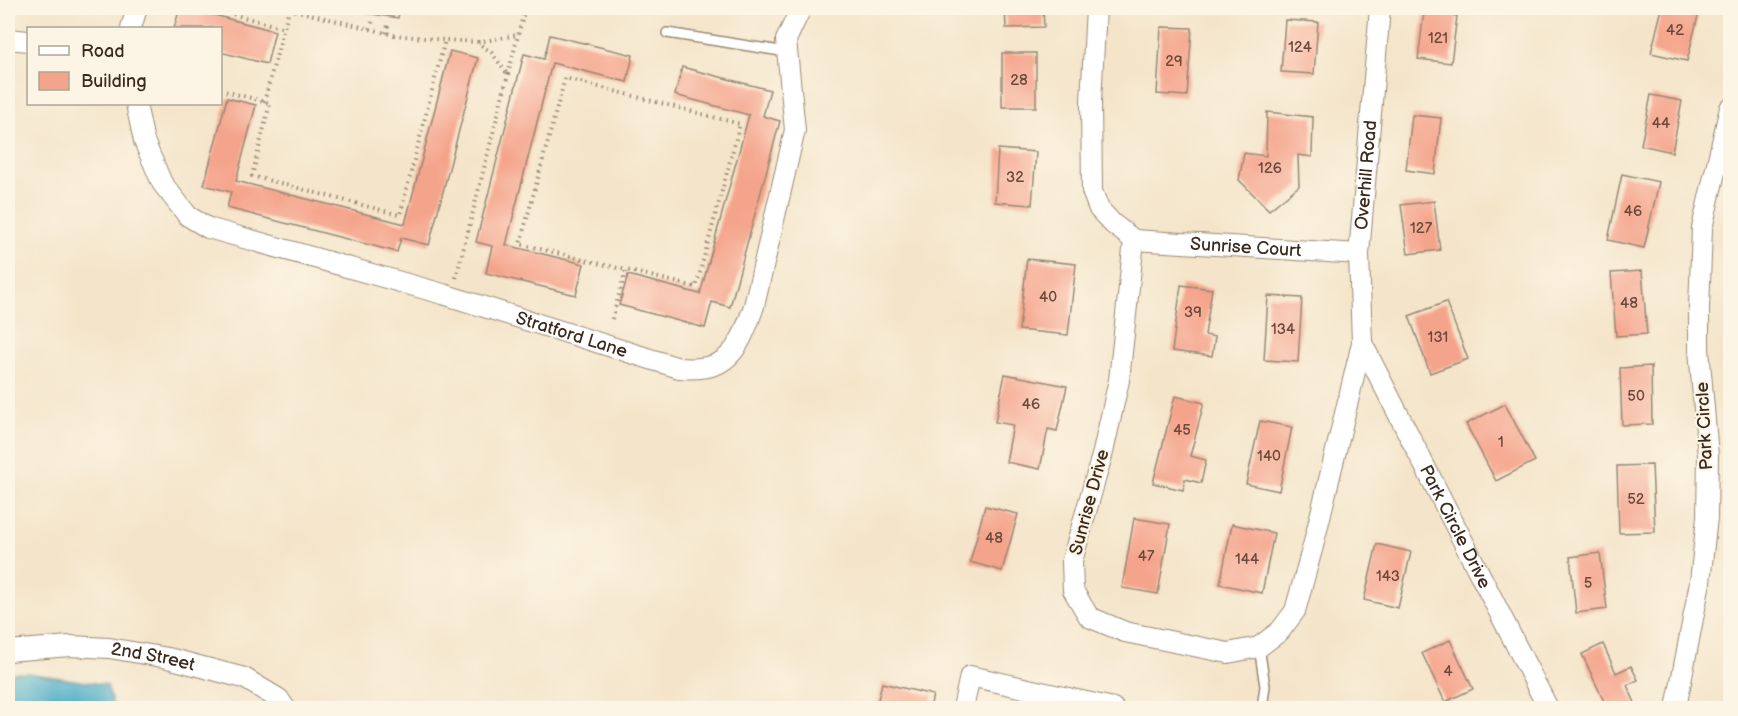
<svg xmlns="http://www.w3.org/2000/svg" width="1738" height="716" viewBox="0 0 1738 716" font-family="'Balsamiq Sans',sans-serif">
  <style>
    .water { fill: #47acc6; stroke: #416b72; stroke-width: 1.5 }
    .building { fill: #f5a48c }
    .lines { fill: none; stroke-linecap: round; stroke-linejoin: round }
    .lane-casing { stroke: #988874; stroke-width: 12 }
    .street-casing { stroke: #988874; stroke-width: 22 }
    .path { stroke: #988874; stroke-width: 4; stroke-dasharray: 1.5 4.5; stroke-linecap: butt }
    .lane { stroke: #fff; stroke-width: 9 }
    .street { stroke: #fff; stroke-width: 20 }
    .labels { text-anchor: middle; stroke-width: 4.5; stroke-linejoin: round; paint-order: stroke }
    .number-label { font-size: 15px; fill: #6a483a }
    .street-label { font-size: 18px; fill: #3b2a1e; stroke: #fcf5e5 }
  </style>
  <rect width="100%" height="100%" fill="#fcf5e5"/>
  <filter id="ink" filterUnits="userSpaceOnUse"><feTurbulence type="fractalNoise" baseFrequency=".0167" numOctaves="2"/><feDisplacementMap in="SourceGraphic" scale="12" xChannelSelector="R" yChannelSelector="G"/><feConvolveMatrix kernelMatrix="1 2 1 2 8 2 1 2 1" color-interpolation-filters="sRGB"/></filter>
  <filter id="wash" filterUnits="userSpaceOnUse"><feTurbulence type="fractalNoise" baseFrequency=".008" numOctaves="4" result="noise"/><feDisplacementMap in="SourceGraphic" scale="24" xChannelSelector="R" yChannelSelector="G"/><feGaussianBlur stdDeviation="1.35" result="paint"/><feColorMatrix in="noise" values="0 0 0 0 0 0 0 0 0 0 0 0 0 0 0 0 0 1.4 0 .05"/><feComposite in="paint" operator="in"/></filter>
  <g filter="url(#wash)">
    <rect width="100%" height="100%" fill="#f4e5ca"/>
    <polygon class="water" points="8,673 27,673 107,685 113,706 113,708 8,708"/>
    <g id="blocks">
      <g class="building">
        <polygon points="180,8 196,8 195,10 275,31 267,64 220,52 220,28 174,28"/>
        <polygon points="366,8 400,8 398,18 365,13"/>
        <polygon points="1005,8 1043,8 1044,27 1006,28"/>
        <polygon points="1662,8 1700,8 1687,61 1651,53"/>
        <polygon points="1424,12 1457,16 1451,63 1418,59"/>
        <polygon points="1285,20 1318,22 1314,74 1281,72"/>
        <polygon points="1161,27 1192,28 1187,96 1157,94"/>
        <polygon points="550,35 633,55 627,82 552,63 506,245 584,264 576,295 486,273 492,246 476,242 524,54 544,59"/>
        <polygon points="450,51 478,58 429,245 401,238 397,252 227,208 231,192 204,185 227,98 256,105 236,181 405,224"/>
        <rect x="1002" y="53" width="34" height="54"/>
        <polygon points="682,67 770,90 763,116 780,121 730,307 712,302 705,328 619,305 628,275 700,294 749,115 675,95"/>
        <polygon points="1651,95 1682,101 1672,152 1641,145"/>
        <polygon points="1267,112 1313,117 1312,157 1298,155 1299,186 1269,210 1239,180 1244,153 1266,156"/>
        <polygon points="1412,115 1441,118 1435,174 1406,170"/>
        <polygon points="998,149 1036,152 1032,205 995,202"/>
        <polygon points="1622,174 1659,182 1644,248 1608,240"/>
        <polygon points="1434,201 1440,250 1408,254 1401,205"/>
        <polygon points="1027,259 1076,264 1068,335 1019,330"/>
        <polygon points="1642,271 1647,334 1616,336 1611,273"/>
        <polygon points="1181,285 1212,289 1205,335 1215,337 1212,356 1172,351"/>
        <polygon points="1268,296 1302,298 1298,362 1264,360"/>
        <polygon points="1446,302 1468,359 1430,373 1409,316"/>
        <polygon points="1651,366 1652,424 1622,425 1620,368"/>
        <polygon points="1005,374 1067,386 1057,431 1048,429 1040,469 1006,462 1013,425 995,422"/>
        <polygon points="1175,396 1204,403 1190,456 1206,460 1201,483 1185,479 1183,490 1153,483"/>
        <polygon points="1505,404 1535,461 1496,481 1466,424"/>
        <polygon points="1260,421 1292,427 1279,491 1246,484"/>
        <polygon points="1652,465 1655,532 1619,533 1617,466"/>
        <polygon points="985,506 1018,514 1002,571 970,562"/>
        <polygon points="1134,518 1170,524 1158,594 1122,588"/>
        <polygon points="1232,524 1274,533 1262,593 1220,584"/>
        <polygon points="1377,544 1411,552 1398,608 1364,600"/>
        <polygon points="1600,553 1607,609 1576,613 1570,557"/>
        <polygon points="1450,640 1473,689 1445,702 1422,653"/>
        <polygon points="1603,644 1616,673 1631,666 1638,680 1627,685 1636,705 1629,708 1607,708 1582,654"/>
        <polygon points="882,683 933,695 930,708 876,708"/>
      </g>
    </g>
  </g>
  <g filter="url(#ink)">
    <use href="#blocks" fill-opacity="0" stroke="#988874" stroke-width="1.5"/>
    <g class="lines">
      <g class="lane-casing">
        <g id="lane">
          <polyline points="667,33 787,52"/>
          <polyline points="1259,647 1265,686 1262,708"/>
        </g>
      </g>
      <g class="street-casing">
        <g id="street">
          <polyline points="1096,8 1091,101 1092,191 1099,209 1113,224 1134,240"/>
          <polyline points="131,28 137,8"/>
          <polyline points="8,39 28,41"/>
          <path id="s1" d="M136,104l8,37 18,42 26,33 20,12 235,66 236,74c13,1 26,1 38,-4 21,-9 30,-38 37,-58l41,-176 -9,-90 15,-32"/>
          <path id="s2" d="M1134,240l-15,140 -16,72 -31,109 1,29 16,27 36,15 103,21 31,-6 21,-16 15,-20 18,-65 49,-203 -3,-89 21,-246"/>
          <path id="s3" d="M1134,240l225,14"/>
          <path id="s4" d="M1362,343l186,365"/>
          <path id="s5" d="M8,651l62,-5 39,2 59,10 76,20 35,21 6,9"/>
          <polyline points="963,708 970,676 1113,708"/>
          <polyline points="1676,708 1700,582 1707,517 1708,456 1699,349 1699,309 1702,228 1730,108"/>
        </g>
      </g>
      <g class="path">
        <polyline points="210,8 284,28"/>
        <polyline points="370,29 373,20"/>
        <polyline points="386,33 388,25"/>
        <polyline points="478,42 518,35"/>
        <polyline points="220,90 270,103 252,176 400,215 445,40 477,42 492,53 508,75"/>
        <polyline points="264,102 289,9 394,35 445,40"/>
        <polyline points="456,278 525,8"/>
        <polyline points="612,319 626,270 520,244 565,78 740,124 696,287 626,270"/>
      </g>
      <use href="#lane" class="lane"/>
      <use href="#street" class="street"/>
    </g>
  </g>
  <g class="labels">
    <g class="number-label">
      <text x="1675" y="35">42</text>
      <text x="1438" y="43">121</text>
      <text x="1300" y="52">124</text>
      <text x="1174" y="66">29</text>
      <text x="1019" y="85">28</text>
      <text x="1661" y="128">44</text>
      <text x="1270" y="173">126</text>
      <text x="1015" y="182">32</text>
      <text x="1633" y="216">46</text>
      <text x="1421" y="233">127</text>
      <text x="1048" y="302">40</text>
      <text x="1629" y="308">48</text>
      <text x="1193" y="317">39</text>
      <text x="1283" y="334">134</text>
      <text x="1438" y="342">131</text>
      <text x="1636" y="401">50</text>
      <text x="1031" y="409">46</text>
      <text x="1182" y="435">45</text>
      <text x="1501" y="447">1</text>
      <text x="1269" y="461">140</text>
      <text x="1636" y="504">52</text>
      <text x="994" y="543">48</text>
      <text x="1146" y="561">47</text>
      <text x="1247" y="564">144</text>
      <text x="1388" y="581">143</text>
      <text x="1588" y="588">5</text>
      <text x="1448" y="676">4</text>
    </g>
    <g class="street-label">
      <text dy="6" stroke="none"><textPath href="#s2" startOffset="1060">Overhill Road</textPath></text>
      <text dy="6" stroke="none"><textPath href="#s3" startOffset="112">Sunrise Court</textPath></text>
      <text dy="6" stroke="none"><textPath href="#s1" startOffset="528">Stratford Lane</textPath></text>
      <text transform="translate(1704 426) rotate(-93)" y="6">Park Circle</text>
      <text transform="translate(1089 502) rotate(-75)" y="6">Sunrise Drive</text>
      <text dy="6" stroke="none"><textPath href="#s4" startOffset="206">Park Circle Drive</textPath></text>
      <text dy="6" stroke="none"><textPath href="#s5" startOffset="146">2nd Street</textPath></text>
    </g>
  </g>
  <rect width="1738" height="716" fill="none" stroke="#fcf5e5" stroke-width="30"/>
  <rect x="27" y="27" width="195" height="78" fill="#fcf5e5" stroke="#afa495" stroke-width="1.5"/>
  <rect x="39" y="46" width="30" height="9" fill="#ffffff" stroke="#afa495" stroke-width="1.5"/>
  <text x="81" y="57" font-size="18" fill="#3b2a1e">Road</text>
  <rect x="39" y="72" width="30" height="18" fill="#f5a48c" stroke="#afa495" stroke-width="1.5"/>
  <text x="81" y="87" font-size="18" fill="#3b2a1e">Building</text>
</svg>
